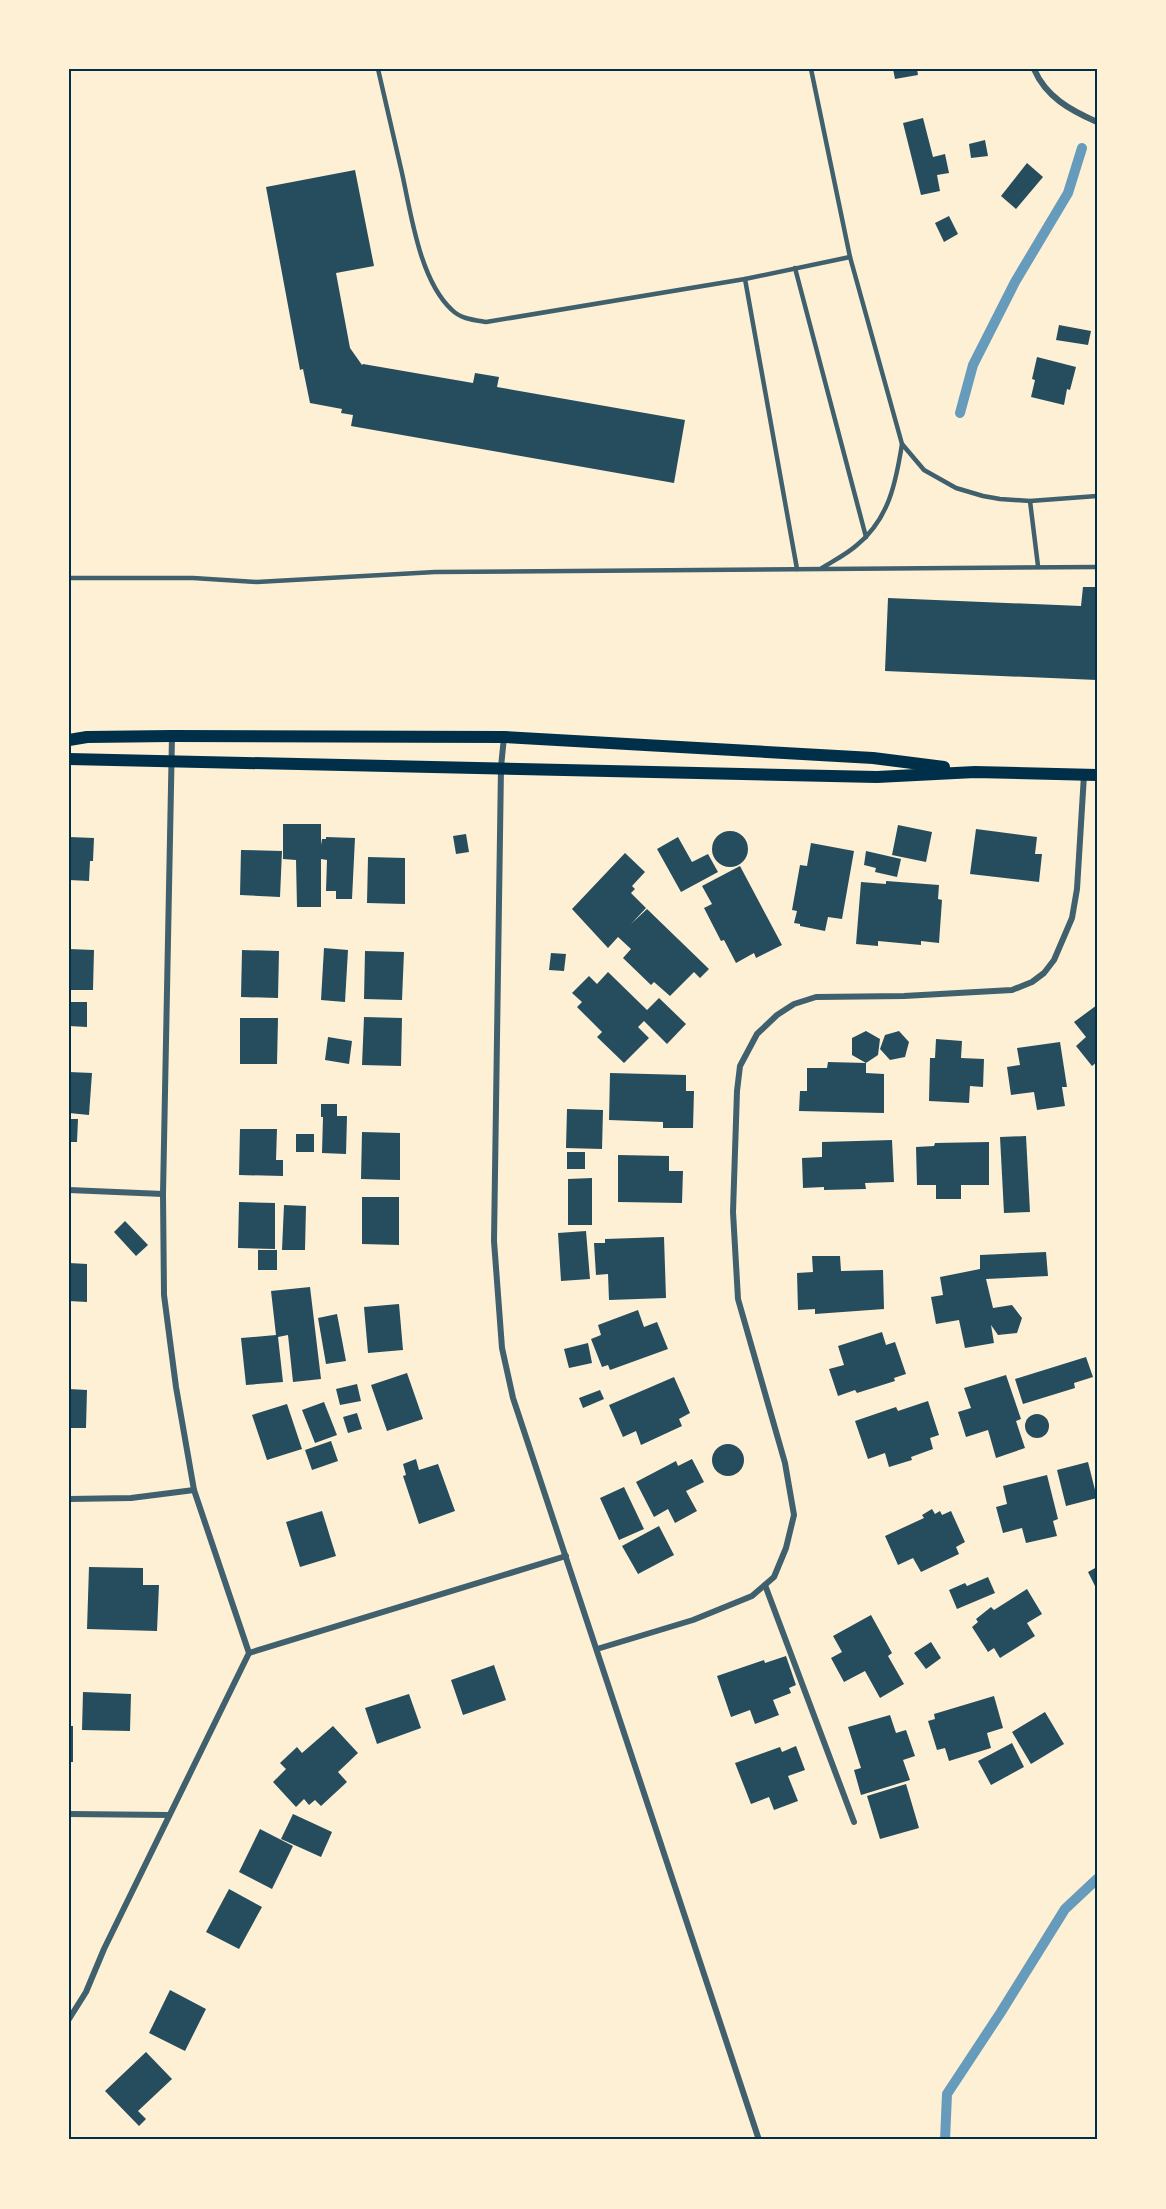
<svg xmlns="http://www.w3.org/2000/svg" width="1166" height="2209" viewBox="0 0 1166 2209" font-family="Cabin,sans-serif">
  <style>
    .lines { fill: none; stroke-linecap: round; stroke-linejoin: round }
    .stream { stroke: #669bbc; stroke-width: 10 }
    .building { fill: #264d5e }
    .service { stroke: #3f606c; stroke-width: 4.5 }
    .minor { stroke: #3f606c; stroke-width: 6 }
    .secondary { stroke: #003049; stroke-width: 12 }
    .neatline { fill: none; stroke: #003049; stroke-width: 2 }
  </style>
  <rect width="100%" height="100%" fill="#fdf0d5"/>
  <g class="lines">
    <g class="stream">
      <polyline points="960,413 973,365 1015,282 1068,193 1082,148"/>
      <polyline points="945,2140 947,2094 1001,2012 1065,1909 1097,1879"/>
    </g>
  </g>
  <g class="building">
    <polygon points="893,69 917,69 918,75 895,79"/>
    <polygon points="923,118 933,157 945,154 949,173 937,175 940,191 921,195 903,123"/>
    <polygon points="985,140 988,156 971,158 969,144"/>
    <polygon points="1027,163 1043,177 1016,209 1001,196"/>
    <polygon points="355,170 374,266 336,273 350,348 362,365 363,364 473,383 475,373 499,377 497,387 685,420 674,483 351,426 353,415 341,413 342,409 310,403 303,369 300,370 266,187"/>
    <polygon points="949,216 958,234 944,242 935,223"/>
    <polygon points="1059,325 1091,331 1088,345 1056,340"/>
    <polygon points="1037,357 1076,367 1070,390 1067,389 1064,405 1031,397 1035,380 1032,379"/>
    <polygon points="1083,587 1097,587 1097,680 885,671 888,598 1081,606"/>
    <polygon points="283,824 321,824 321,845 322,839 326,839 326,837 355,838 352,899 336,899 336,891 326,891 327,860 321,859 321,907 297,907 296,860 283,859"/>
    <polygon points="898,825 932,832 926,862 892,855"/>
    <polygon points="976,829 1037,837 1035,854 1042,854 1039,882 970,874"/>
    <circle cx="730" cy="849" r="18"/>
    <polygon points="466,834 469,852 456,854 453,836"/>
    <polygon points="69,837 94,838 93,861 90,861 89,881 69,880"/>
    <polygon points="678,837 692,862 708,854 718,872 681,892 657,849"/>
    <polygon points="811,843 854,851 842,919 828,917 825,931 800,926 800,924 794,923 797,911 792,910 800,865 807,866"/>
    <polygon points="241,850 282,851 280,897 240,895"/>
    <polygon points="866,851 901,859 897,877 875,872 876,868 864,865"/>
    <polygon points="625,853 645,872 632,886 635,889 631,893 646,908 631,924 647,909 709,969 700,978 694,972 670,996 654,982 651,985 623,958 631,949 618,937 608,948 572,909"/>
    <polygon points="368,857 405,858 405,904 367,903"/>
    <polygon points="740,866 782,945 756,958 754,953 736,963 724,940 721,941 704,908 712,904 702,886"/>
    <polygon points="886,881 939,885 938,899 942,900 939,943 921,941 921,945 878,941 878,946 856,944 861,882 886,884"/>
    <polygon points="324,948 348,950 345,1002 321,1000"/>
    <polygon points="69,949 94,950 93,990 69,990"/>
    <polygon points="242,950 279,951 278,998 241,997"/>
    <polygon points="365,951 404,952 402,1000 364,999"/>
    <polygon points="551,953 566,954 564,971 549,970"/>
    <polygon points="608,972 647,1010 659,998 686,1024 667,1044 644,1021 638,1027 649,1038 624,1063 597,1037 602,1032 577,1007 582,1002 572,993 589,976 597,984"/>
    <polygon points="69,1002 87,1002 87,1027 69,1026"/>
    <polygon points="1097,1005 1097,1062 1092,1066 1076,1046 1086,1037 1074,1022"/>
    <polygon points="364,1017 402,1018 401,1066 362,1065"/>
    <polygon points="240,1018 278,1018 277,1064 240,1064"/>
    <polygon points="866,1031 880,1039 878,1055 866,1063 852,1055 852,1038"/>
    <polygon points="899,1031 909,1042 905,1057 890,1060 880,1049 885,1035"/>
    <polygon points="328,1037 352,1041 349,1064 325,1060"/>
    <polygon points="936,1039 962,1041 961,1058 984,1059 983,1087 970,1086 969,1103 929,1101 930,1058 935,1058"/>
    <polygon points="1060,1042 1067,1087 1062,1087 1065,1106 1037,1110 1034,1092 1011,1095 1007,1067 1020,1065 1017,1048"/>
    <polygon points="828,1062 866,1063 866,1073 884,1074 884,1113 799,1111 800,1091 807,1091 807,1068 827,1068"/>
    <polygon points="69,1072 92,1073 89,1115 69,1113"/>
    <polygon points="610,1073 686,1075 686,1091 694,1091 693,1128 663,1128 663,1122 609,1120"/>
    <polygon points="321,1104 337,1104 337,1116 347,1116 346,1154 322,1153 323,1117 321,1117"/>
    <polygon points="567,1109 603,1110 602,1149 566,1148"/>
    <polygon points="69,1119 78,1119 77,1142 69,1142"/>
    <polygon points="240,1129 277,1129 276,1160 283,1160 283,1176 239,1175"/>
    <polygon points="362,1132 400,1133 400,1180 361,1179"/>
    <rect x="296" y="1134" width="18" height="18"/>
    <polygon points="1026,1136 1030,1212 1004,1213 1000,1137"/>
    <polygon points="892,1140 894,1182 865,1183 866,1189 824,1190 824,1187 803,1188 802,1158 822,1157 822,1142"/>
    <polygon points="989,1142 989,1185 961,1185 961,1199 936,1199 936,1185 917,1185 916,1147 934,1146 935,1143"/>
    <rect x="567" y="1152" width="18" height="17"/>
    <polygon points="618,1155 669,1156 669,1171 683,1171 682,1203 618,1202"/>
    <polygon points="592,1178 592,1225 568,1225 568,1179"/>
    <polygon points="362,1197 399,1197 399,1245 362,1244"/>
    <polygon points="239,1202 275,1203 275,1249 238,1248"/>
    <polygon points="284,1205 306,1206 305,1250 282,1250"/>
    <polygon points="125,1221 148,1245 136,1256 114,1232"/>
    <polygon points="586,1231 590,1279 561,1281 558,1233"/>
    <polygon points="664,1237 666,1298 609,1300 608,1274 596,1275 594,1243 605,1243 605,1239"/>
    <rect x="258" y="1250" width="19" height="20"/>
    <polygon points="1046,1252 1048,1276 986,1279 993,1308 1012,1305 1022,1318 1017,1333 998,1335 991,1325 994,1343 965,1348 959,1320 936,1324 931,1297 943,1295 940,1277 980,1269 980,1255"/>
    <polygon points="812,1256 840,1256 841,1271 883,1270 884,1309 815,1314 815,1309 798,1310 797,1273 813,1272"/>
    <polygon points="69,1263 87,1264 87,1302 69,1301"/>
    <polygon points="310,1287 321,1379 293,1382 288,1335 278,1337 283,1382 246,1385 241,1338 276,1335 271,1291"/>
    <polygon points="399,1304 403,1350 368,1353 364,1307"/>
    <polygon points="638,1310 644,1327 657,1322 668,1349 610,1370 608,1365 602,1367 591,1339 601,1335 598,1325"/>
    <polygon points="337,1314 346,1361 326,1364 318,1318"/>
    <polygon points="882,1332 886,1345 895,1342 906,1374 894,1378 895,1381 857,1393 855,1390 838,1396 829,1369 844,1365 838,1346"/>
    <polygon points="588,1343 592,1363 569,1368 564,1349"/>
    <polygon points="1086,1357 1093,1377 1074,1383 1075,1388 1023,1404 1015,1379"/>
    <polygon points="407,1373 423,1419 387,1431 371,1385"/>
    <polygon points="1006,1375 1021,1419 1016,1421 1025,1448 996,1458 988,1430 966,1437 958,1412 971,1408 964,1388"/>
    <polygon points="674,1377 690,1413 679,1419 682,1426 641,1445 636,1431 623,1437 609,1405"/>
    <polygon points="357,1384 361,1401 340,1405 336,1389"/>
    <polygon points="69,1389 87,1390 86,1428 69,1428"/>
    <polygon points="600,1390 604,1399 583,1408 579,1398"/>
    <polygon points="928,1401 939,1435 930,1438 933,1449 911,1457 912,1460 889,1467 885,1453 868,1459 855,1421 896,1407 898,1411"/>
    <polygon points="324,1402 337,1435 315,1443 302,1410"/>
    <polygon points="287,1404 302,1449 267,1460 252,1415"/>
    <polygon points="357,1413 362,1429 348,1433 343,1417"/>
    <circle cx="1037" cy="1426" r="12"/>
    <polygon points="331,1441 338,1461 312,1470 305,1450"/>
    <circle cx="728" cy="1460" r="16"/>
    <polygon points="416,1459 419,1470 438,1464 455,1511 419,1524 403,1476 406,1475 403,1464"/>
    <polygon points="692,1459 704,1482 686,1491 697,1511 675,1523 668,1509 654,1517 636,1482 676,1461 678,1466"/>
    <polygon points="1088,1462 1097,1498 1066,1506 1057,1470"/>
    <polygon points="1047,1475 1058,1519 1053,1521 1057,1536 1026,1543 1022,1528 1003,1533 996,1507 1007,1504 1003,1486"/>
    <polygon points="624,1487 644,1529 619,1540 600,1498"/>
    <polygon points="932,1509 935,1514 940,1511 942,1515 951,1511 965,1542 956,1547 959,1554 921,1572 913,1558 898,1565 885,1536 924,1518 922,1515"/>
    <polygon points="322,1511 336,1556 300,1567 286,1522"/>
    <polygon points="659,1526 674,1555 638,1574 622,1546"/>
    <polygon points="89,1567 143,1568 143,1585 159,1585 157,1631 87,1629"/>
    <polygon points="1097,1567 1097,1590 1088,1572"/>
    <polygon points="988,1577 995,1593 957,1609 949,1590 965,1583 967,1586"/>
    <polygon points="1027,1589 1042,1614 1027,1623 1035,1636 1000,1658 994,1648 988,1652 972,1627 978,1622 976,1619 991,1607 994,1610"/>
    <polygon points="871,1615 892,1653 888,1656 904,1684 880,1698 865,1671 844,1682 831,1658 842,1652 833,1636"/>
    <polygon points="931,1642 941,1658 926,1669 914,1653"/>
    <polygon points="786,1656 796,1685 789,1688 791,1693 773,1700 779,1715 755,1724 750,1710 731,1717 717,1676 764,1660 765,1663"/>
    <polygon points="494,1665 506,1700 463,1715 451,1680"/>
    <polygon points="83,1692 131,1694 130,1731 82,1730"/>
    <polygon points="409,1694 421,1728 377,1744 365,1708"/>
    <polygon points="994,1696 1003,1728 987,1733 991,1748 949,1761 945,1748 937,1750 928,1721 935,1719 934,1714"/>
    <polygon points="1045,1712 1064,1744 1031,1764 1012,1732"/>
    <polygon points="890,1715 896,1733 906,1730 915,1756 903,1760 910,1780 861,1795 854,1770 861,1768 848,1727"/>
    <rect x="69" y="1726" width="4" height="36"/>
    <polygon points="333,1726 358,1753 338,1772 347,1782 321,1806 315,1800 309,1805 304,1799 296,1807 273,1782 286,1769 280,1763 297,1747 302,1753"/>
    <polygon points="1012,1743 1024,1767 991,1785 978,1761"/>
    <polygon points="796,1746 805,1770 788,1776 798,1801 774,1810 769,1797 751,1804 735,1763 780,1747 782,1752"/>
    <polygon points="906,1784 919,1828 880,1839 867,1796"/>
    <polygon points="293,1814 332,1832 321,1857 281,1839"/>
    <polygon points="260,1829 293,1846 272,1889 239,1872"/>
    <polygon points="229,1889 262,1907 239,1949 206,1932"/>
    <polygon points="170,1990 206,2009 185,2051 149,2033"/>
    <polygon points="146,2052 172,2079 138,2111 146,2119 139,2126 105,2091"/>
  </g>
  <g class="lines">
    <g class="service">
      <path d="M378,69c8,35 16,69 24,104 9,41 18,108 50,137 9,9 22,10 34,12l259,-43 105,-22"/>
      <polyline points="811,69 850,257 902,444 924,470 956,488 983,496 1000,499 1030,501 1097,496"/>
      <polyline points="795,268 866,537"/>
      <polyline points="745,279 797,569"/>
      <polyline points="1030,501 1038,566"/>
      <path d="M822,568c11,-7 25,-14 35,-23 32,-26 39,-63 45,-101"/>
      <polyline points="69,578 193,578 257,582 435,572 1097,567"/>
    </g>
    <g class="minor">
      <path d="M1034,69c12,28 36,41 63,53"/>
      <polyline points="504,737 501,767 494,1241 502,1348 513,1398 759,2140"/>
      <polyline points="69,1190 163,1194"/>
      <polyline points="69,1499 131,1498 194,1490"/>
      <polyline points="765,1585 854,1822"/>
      <polyline points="597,1649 693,1620 752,1596 774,1577 786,1548 794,1515 785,1463 738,1299 733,1212 737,1091 740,1066 757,1034 777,1015 794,1004 816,997 904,996 1012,990 1032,982 1044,973 1054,960 1072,918 1077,889 1084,775"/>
      <polyline points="249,1653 566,1556"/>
      <polyline points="69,1814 169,1815"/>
      <polyline points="69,2019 86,1992 104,1949 249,1653 194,1490 176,1387 164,1295 163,1194 172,736"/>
    </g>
    <g class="secondary">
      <polyline points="69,740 87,737 172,736 504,737 873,758 944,767"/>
      <polyline points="69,759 877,777 975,772 1097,775"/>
    </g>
  </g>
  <rect width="1166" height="2209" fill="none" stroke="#fdf0d5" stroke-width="141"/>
  <rect x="70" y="70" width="1026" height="2068" class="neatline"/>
</svg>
